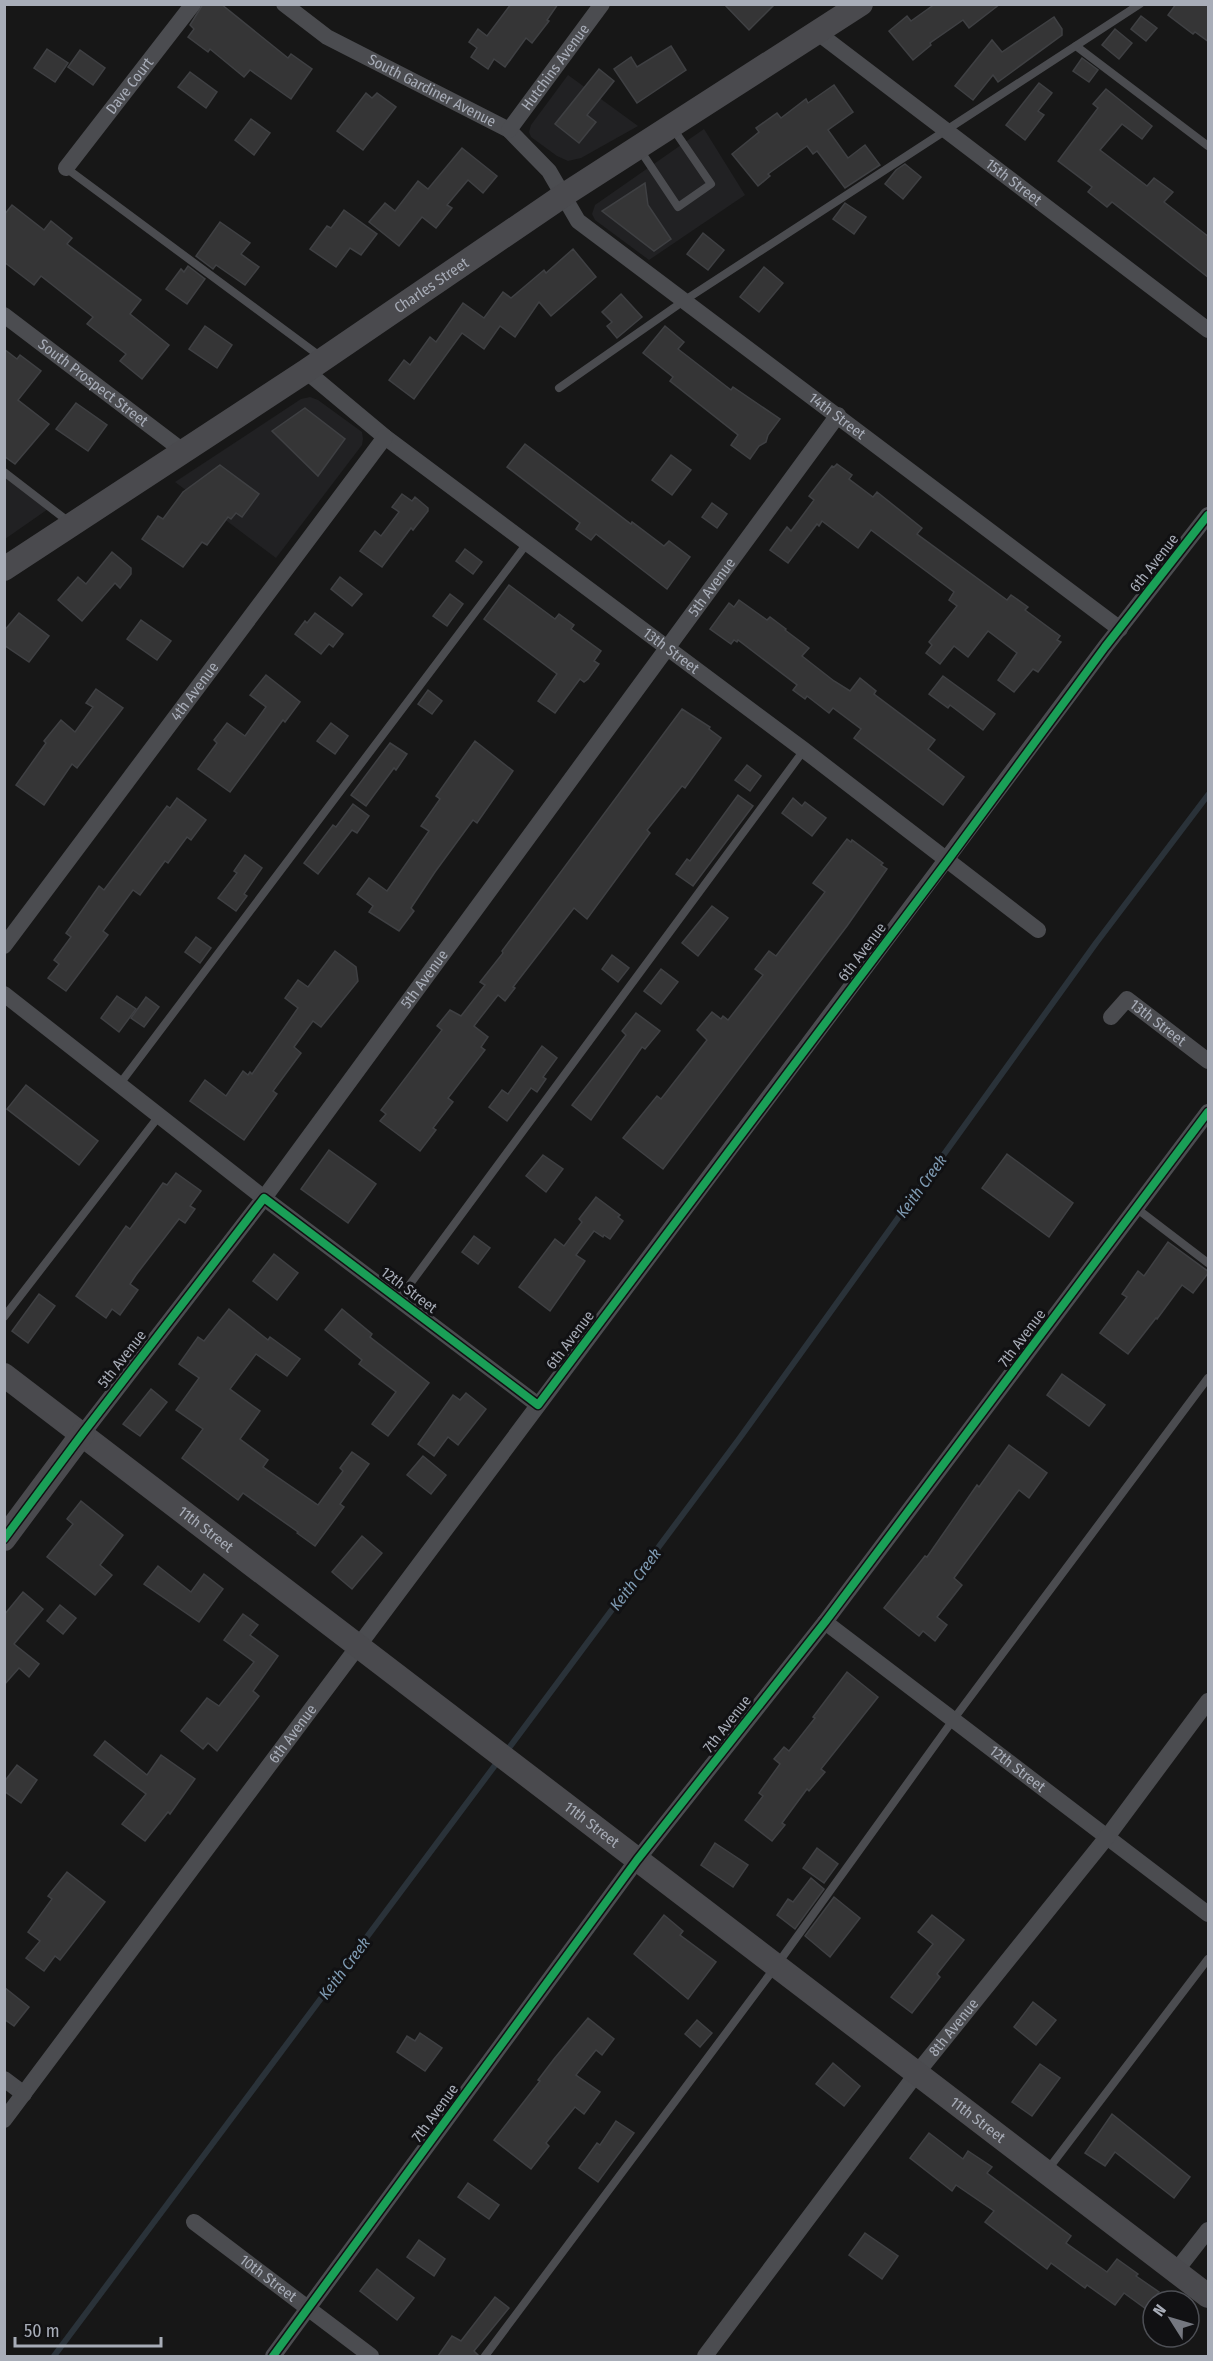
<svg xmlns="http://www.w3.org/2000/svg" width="1213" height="2361" viewBox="0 0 1213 2361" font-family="'Fira Sans Condensed',sans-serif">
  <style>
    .built { fill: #212123 }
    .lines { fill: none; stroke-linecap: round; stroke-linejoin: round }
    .stream { stroke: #2a3239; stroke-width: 6 }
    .building { fill: #353536; stroke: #3f4043; stroke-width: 1.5 }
    .service { stroke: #4b4c50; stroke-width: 8 }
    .minor { stroke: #4b4c50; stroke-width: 16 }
    .secondary { stroke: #4a4a4e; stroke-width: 24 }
    .cycleway-casing { stroke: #111113; stroke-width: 11 }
    .cycleway { stroke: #1a9f57; stroke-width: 8 }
    .labels { text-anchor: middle; stroke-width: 6; stroke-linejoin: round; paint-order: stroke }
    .street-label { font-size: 15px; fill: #a8adb8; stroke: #111113 }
    .water-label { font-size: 16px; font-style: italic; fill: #7f9bb3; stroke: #111113 }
  </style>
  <rect width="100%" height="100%" fill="#171717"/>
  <g class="built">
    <polygon points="568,75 638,126 581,158 568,161 557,156 531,137 529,132 531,125"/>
    <polygon points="704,129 745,195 649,260 595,220 592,214 595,205"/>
    <polygon points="310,397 318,400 362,432 363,439 362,445 276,558 175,482 301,399"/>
    <polygon points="5,477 48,509 5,539"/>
  </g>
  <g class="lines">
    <g class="stream">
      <polyline points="506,1752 739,1439 1096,943 1208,795"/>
      <polyline points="54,2356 499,1760"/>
    </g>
  </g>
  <g class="building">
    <polygon points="203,4 221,4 288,58 291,54 312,69 291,99 250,70 244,77 210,49 208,52 188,37 194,29 190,25"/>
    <polygon points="511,4 558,4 547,20 549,21 532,43 526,38 505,67 494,59 488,69 471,57 477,48 469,42 478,29 487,36"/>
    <polygon points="724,4 775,4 749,30"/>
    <polygon points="935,4 1000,4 969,28 963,20 930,43 931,45 913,60 889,31 907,16 911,21"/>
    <polygon points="1176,4 1209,4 1209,42 1195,32 1193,34 1168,15"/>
    <polygon points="1141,16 1157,28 1146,41 1131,29"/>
    <polygon points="1054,17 1062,29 1062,35 998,82 993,75 973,100 955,86 992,40 1002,52"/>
    <polygon points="1115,29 1132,43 1119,59 1102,45"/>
    <polygon points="671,46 686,70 637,103 614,69 631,57 637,67"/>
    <polygon points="47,49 68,63 55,82 34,68"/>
    <polygon points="80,50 105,68 93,85 68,67"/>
    <polygon points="1082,58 1098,70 1089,82 1073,71"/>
    <polygon points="599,69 614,81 587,115 596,122 579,143 555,124"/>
    <polygon points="190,72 217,92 206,108 178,87"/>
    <polygon points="1039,83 1052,93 1038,111 1044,115 1025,140 1006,125"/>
    <polygon points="834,85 853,112 828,130 848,158 865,145 880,165 845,188 817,151 813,154 807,146 768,174 770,176 758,186 732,154 759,132 756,128 777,113 781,118 806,99 808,103"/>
    <polygon points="1106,89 1152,126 1142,139 1122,124 1100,150 1147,186 1154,178 1173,192 1164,202 1209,237 1209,278 1112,202 1107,207 1088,192 1092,187 1058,161 1098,108 1093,104"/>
    <polygon points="366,93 372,98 377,93 396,107 363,150 337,131"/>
    <polygon points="251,119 270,133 254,155 235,140"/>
    <polygon points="462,148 497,176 483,193 468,180 447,205 452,208 436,228 422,217 399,246 369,222 385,203 395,211 418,181 428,189"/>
    <polygon points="905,164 921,177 903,199 885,184 896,170"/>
    <polygon points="645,183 648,205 671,239 654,251 602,211"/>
    <polygon points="845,203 866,217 854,234 833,219"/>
    <polygon points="12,205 44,230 51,221 72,238 67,244 141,300 130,314 169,345 142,379 120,361 126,354 87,324 93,317 41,276 34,285 4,262 4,215"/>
    <polygon points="344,210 377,234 361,255 350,248 336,267 310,249 327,226 331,228"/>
    <polygon points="220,222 250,243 241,254 259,267 245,285 216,265 213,269 196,256"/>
    <polygon points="703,233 724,250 708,270 687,254"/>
    <polygon points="573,249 596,277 551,316 539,302 515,337 500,326 484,349 462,333 414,399 389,380 404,360 410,365 430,337 436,342 463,303 484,318 503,292 511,298 544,270 546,273"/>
    <polygon points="188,266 205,279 187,304 166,289 181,269 184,272"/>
    <polygon points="764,267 783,283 759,312 740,297"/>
    <polygon points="621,294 642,317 617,338 607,326 612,322 602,312"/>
    <polygon points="205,326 232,345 217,368 189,349"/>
    <polygon points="665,326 684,342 678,349 731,390 733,387 780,419 768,435 766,442 759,446 750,459 731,445 738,435 670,381 673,377 643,353"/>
    <polygon points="4,349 17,359 20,355 41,371 18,400 49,424 15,464 4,456"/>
    <polygon points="76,403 107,425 88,451 56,429"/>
    <polygon points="305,408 345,439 318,476 272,431"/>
    <polygon points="525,444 631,524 632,522 664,546 669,541 690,557 667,589 596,534 591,540 576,529 580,523 507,467"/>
    <polygon points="671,455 691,470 672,495 652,480"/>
    <polygon points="837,464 852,475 849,479 873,497 877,492 922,528 917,534 1007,600 1011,595 1028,607 1025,610 1060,636 1057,640 1061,642 1038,672 1033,669 1014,692 998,680 1017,653 988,631 968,657 954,646 940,664 926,653 932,645 929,642 957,606 949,600 954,592 871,530 858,548 822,521 819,526 817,524 788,563 770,550 787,527 791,531 814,500 809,496 832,466 834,467"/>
    <polygon points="220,465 259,494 242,517 236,513 231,519 228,517 207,545 202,542 183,567 142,539 158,516 163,519 183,492"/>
    <polygon points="402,494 412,501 415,497 428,508 428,511 413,530 411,528 382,567 360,551 375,531 381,536 399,512 392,507"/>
    <polygon points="712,503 727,514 717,528 702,517"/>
    <polygon points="465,549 482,562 473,574 456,561"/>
    <polygon points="112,552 131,568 131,574 120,588 115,583 82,621 58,600 78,577 86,584"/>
    <polygon points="340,577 362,594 352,606 331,589"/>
    <polygon points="509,585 555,619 559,614 574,625 571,629 601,651 594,661 599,664 588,679 584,682 580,679 555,713 538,701 557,674 484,619"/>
    <polygon points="450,594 463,604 447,626 433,616"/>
    <polygon points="739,600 767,620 770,617 786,629 785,630 809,648 802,656 834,681 850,691 860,678 876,691 874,694 935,740 928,749 964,777 943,805 854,738 861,729 833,708 829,713 807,696 805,699 793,690 797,685 738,640 737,642 734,640 731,644 710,629 729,603 734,607"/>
    <polygon points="19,613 49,636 29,662 4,645 4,631"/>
    <polygon points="315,613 343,634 333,647 329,644 321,654 295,634 305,621 307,623"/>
    <polygon points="141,620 171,641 157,660 127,639"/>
    <polygon points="266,675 300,702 285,722 283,720 230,792 198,769 217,743 214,740 227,723 245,736 266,707 250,695"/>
    <polygon points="943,676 995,714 983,730 950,705 948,708 929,694"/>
    <polygon points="96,689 123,708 77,768 72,764 44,805 16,785 46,743 44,741 61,720 75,732 93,707 86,703"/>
    <polygon points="428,690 442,701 432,714 418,704"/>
    <polygon points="682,709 710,727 709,729 721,738 685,788 682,786 647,830 650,833 587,919 574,908 513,987 515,988 505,1001 498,995 474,1026 488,1037 481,1047 485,1050 448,1098 453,1102 433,1128 436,1130 420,1151 380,1121 386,1114 381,1110 442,1030 437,1026 450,1010 461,1016 485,985 480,982 503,953 502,951"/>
    <polygon points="331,723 348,736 335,754 317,741"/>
    <polygon points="475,741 513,771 477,823 473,820 435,872 411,908 414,911 399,931 369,912 373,906 357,894 369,878 387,891 429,831 421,826 440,799 436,796"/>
    <polygon points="390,743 407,754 396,770 394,768 366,806 351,795"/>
    <polygon points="747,765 761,776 750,791 735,780"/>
    <polygon points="738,795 753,806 693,886 676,874 687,859 690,861"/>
    <polygon points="177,798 206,820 191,840 187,837 168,863 165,861 140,895 133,890 103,931 108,935 66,991 48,978 59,964 54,960 71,937 66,933 99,886 104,890 167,806 170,808"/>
    <polygon points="793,798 802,806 805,802 826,818 812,836 782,813"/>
    <polygon points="353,804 369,816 357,833 352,830 318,874 304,863 333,825 336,827"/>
    <polygon points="847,839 851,842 852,840 883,863 881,865 887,869 847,926 663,1169 623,1138 657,1096 661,1099 707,1040 697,1030 712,1012 721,1019 723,1016 728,1020 763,975 755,969 769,951 776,956 825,892 813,883"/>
    <polygon points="245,855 262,868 244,894 247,896 236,911 218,898 237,873 234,871"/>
    <polygon points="712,906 728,918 698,956 682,943"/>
    <polygon points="196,937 211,948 200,963 185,952"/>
    <polygon points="335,951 356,967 358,981 321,1027 313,1021 294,1047 301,1053 273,1091 277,1094 244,1140 190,1101 205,1080 226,1096 243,1071 248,1075 250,1072 252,1074 298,1008 285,998 298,980 308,987"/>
    <polygon points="612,955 629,968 618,982 602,969"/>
    <polygon points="661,969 678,982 661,1004 644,991"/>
    <polygon points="117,996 136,1009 119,1032 101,1018"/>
    <polygon points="146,997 159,1007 144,1027 131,1018"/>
    <polygon points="636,1013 660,1031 645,1049 642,1047 591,1120 572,1105 626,1035 622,1031"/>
    <polygon points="542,1046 557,1058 543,1077 546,1079 537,1092 531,1088 507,1121 489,1107 502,1090 508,1094"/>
    <polygon points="26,1085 98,1141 79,1165 7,1109"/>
    <polygon points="329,1150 376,1184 348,1223 301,1189"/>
    <polygon points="1007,1154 1073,1203 1049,1237 982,1188"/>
    <polygon points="543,1155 563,1169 546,1192 526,1176"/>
    <polygon points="176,1173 201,1191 190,1206 195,1209 185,1223 179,1219 136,1275 130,1284 138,1290 120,1315 112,1309 106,1318 76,1296 126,1226 130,1229 163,1183 167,1185"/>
    <polygon points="596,1197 620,1215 618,1217 623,1221 610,1239 604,1235 603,1237 594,1231 576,1255 585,1261 550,1311 519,1287 555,1239 564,1246 582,1222 579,1219"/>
    <polygon points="474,1236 490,1248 478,1264 462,1252"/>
    <polygon points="1168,1242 1209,1272 1193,1293 1182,1285 1157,1319 1156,1318 1128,1354 1100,1333 1127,1297 1122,1294 1138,1271 1144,1276"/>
    <polygon points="274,1254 298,1273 277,1300 253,1281"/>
    <polygon points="39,1294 55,1306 28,1343 12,1331"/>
    <polygon points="229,1309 268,1340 270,1337 300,1359 287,1376 256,1354 230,1389 260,1411 240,1439 268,1460 263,1467 318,1505 343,1471 340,1468 352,1452 369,1464 340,1504 344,1507 315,1546 297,1533 298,1532 243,1493 238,1500 182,1458 203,1429 176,1410 199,1378 179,1364 198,1337 204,1341"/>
    <polygon points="342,1309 372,1334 370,1337 429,1383 388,1436 372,1424 396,1392 359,1364 362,1360 325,1330"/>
    <polygon points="1062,1374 1105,1405 1089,1426 1047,1395"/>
    <polygon points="151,1389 167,1402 140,1436 123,1424"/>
    <polygon points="466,1393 486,1409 458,1445 448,1437 434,1456 418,1444 453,1395 460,1400"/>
    <polygon points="1009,1445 1047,1473 1029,1498 1019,1490 954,1578 962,1585 937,1617 947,1625 935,1641 923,1631 919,1636 884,1608 925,1556 927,1557 977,1485 979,1487"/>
    <polygon points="423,1456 446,1475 431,1494 407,1475"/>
    <polygon points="81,1501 123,1535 100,1565 112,1575 95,1595 47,1557 73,1524 67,1519"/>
    <polygon points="362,1536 382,1553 352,1589 332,1572"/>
    <polygon points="158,1566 191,1592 204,1574 223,1589 199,1622 144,1584"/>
    <polygon points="23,1592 43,1609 14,1644 39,1664 29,1677 19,1668 4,1685 4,1615"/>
    <polygon points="60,1605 76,1618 63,1634 47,1621"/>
    <polygon points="243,1614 258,1625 250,1635 278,1656 253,1691 259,1696 217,1751 208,1743 203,1749 181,1731 207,1698 219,1706 254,1662 224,1640"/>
    <polygon points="847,1672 878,1697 821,1769 825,1772 809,1791 807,1789 782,1823 785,1825 772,1841 745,1820 763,1796 759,1793 780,1764 774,1759 784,1747 789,1751 815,1718 813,1717"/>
    <polygon points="105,1741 147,1775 161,1755 195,1779 170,1814 168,1812 145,1841 122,1824 146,1794 94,1755"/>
    <polygon points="17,1765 37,1780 21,1803 4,1791 4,1782"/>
    <polygon points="715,1843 748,1865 733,1887 701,1865"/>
    <polygon points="817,1848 838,1864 824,1883 803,1868"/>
    <polygon points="67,1872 105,1902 60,1960 55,1956 44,1971 26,1958 40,1941 28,1932 52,1899 48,1896"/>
    <polygon points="811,1878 824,1889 795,1929 777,1915 788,1899 793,1902"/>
    <polygon points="834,1897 860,1918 830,1957 805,1936"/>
    <polygon points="664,1915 683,1931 680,1935 716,1962 688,1999 634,1954"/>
    <polygon points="932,1915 964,1940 937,1974 940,1977 912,2013 891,1997 933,1944 918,1932"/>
    <polygon points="4,1987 29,2007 14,2026 4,2019"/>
    <polygon points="1033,2002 1056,2020 1036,2045 1014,2027"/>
    <polygon points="588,2018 614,2039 602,2055 596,2050 576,2075 600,2092 584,2114 575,2107 546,2143 549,2146 531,2169 494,2140 540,2081 538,2080 554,2059"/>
    <polygon points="697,2020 712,2033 700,2047 685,2034"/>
    <polygon points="420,2033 442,2048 425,2071 397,2052 407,2036 415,2041"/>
    <polygon points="833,2063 860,2086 844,2106 816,2084"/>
    <polygon points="1040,2064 1060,2078 1032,2116 1012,2102"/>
    <polygon points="1112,2114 1190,2177 1174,2198 1115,2152 1105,2166 1085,2153"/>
    <polygon points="616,2121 634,2133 598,2182 579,2168 597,2143 600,2145"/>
    <polygon points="929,2133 963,2159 968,2151 992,2167 987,2173 1071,2236 1066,2243 1107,2272 1117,2259 1138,2274 1136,2276 1159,2292 1146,2309 1124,2293 1115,2305 1087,2285 1085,2288 1051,2263 1047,2269 985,2222 994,2211 956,2185 952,2191 910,2158"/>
    <polygon points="468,2183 499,2205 489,2219 458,2197"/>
    <polygon points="865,2233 898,2256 882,2279 849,2255"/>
    <polygon points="419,2240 445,2259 434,2276 407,2257"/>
    <polygon points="377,2269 414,2298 397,2320 360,2291"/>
    <polygon points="495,2297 509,2308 474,2351 479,2356 438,2356 452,2336 461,2341"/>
  </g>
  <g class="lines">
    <g class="service">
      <polyline points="1076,46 1208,146"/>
      <polyline points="640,150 678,207 711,184 672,127"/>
      <polyline points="66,168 321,357"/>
      <polyline points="559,388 685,300 1140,4"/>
      <polyline points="4,472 69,522"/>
      <polyline points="119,1085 528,542"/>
      <polyline points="1136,1208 1208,1263"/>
      <polyline points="399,1299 804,750"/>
      <polyline points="4,1317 159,1116"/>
      <polyline points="1046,2172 1208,1959"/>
      <polyline points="485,2356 776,1966 953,1720 1208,1378"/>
    </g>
    <g class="minor">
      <path id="s1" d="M284,4l43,33 182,93 40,41 29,50 542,408"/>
      <path id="s2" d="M818,33l390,297"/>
      <path id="s3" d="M509,130l93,-126"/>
      <path id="s4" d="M66,168l127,-164"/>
      <path id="s5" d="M4,315l179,136"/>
      <path id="s6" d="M306,371l79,66 419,313 234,180"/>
      <path id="s7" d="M4,946l381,-509"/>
      <polyline points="4,994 264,1198 538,1405"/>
      <path id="s8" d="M1111,1017l16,-18 81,62"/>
      <path id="s9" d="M83,1433l181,-235 574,-783"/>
      <path id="s10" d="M825,1622l383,292"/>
      <polyline points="4,2079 24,2094"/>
      <path id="s11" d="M4,2120l1101,-1473 103,-132"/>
      <path id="s12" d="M194,2222l177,134"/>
      <polyline points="1176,2271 1208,2230"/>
      <polyline points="273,2356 637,1860 825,1622 1208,1112"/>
      <path id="s13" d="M705,2356l212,-283 190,-236 101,-136"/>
    </g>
    <g class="secondary">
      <path id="s14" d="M4,569l302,-198 258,-176 297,-191"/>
      <path id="s15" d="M4,1375l1204,921"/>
      <polyline points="4,1539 83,1433"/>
    </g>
    <g class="cycleway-casing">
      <g id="cycleway">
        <polyline points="4,1539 83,1433 264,1198 538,1405 948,860 1105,647 1208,515"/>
        <polyline points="273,2356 637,1860 825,1622 1208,1112"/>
      </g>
    </g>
    <use href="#cycleway" class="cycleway"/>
  </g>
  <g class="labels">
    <g class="street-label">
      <text dy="5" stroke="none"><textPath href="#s3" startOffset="78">Hutchins Avenue</textPath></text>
      <text dy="5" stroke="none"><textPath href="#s4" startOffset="104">Dave Court</textPath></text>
      <text dy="5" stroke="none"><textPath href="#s1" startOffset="172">South Gardiner Avenue</textPath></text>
      <text dy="5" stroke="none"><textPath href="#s2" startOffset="246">15th Street</textPath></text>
      <text dy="5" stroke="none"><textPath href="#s14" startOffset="513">Charles Street</textPath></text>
      <text dy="5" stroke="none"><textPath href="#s5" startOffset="112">South Prospect Street</textPath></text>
      <text dy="5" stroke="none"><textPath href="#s1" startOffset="698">14th Street</textPath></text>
      <text transform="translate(1154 563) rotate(-52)" y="5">6th Avenue</text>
      <text dy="5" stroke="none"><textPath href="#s9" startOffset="1054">5th Avenue</textPath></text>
      <text dy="5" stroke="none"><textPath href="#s6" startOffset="460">13th Street</textPath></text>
      <text dy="5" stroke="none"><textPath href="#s7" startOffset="318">4th Avenue</textPath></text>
      <text transform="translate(862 952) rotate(-53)" y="5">6th Avenue</text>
      <text dy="5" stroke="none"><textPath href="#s9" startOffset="568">5th Avenue</textPath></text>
      <text dy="5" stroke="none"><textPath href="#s8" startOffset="63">13th Street</textPath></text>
      <text transform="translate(409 1290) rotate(37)" y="5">12th Street</text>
      <text transform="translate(1022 1338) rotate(-53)" y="5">7th Avenue</text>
      <text transform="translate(570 1340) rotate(-53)" y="5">6th Avenue</text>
      <text transform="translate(122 1359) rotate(-52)" y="5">5th Avenue</text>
      <text dy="5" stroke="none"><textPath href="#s15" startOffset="254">11th Street</textPath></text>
      <text transform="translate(727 1724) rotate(-52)" y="5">7th Avenue</text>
      <text dy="5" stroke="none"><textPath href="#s11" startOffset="482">6th Avenue</textPath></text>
      <text dy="5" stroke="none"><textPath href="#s10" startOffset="242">12th Street</textPath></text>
      <text dy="5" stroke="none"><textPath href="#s15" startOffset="740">11th Street</textPath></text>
      <text dy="5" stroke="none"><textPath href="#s13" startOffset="412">8th Avenue</textPath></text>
      <text transform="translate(435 2113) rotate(-54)" y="5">7th Avenue</text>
      <text dy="5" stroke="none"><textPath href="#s15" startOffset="1226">11th Street</textPath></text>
      <text dy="5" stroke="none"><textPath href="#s12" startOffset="93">10th Street</textPath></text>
    </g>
    <g class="water-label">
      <text transform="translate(921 1186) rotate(-54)" y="6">Keith Creek</text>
      <text transform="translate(635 1579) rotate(-53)" y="6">Keith Creek</text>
      <text transform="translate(344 1968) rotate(-53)" y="6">Keith Creek</text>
    </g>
  </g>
  <rect width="1213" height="2361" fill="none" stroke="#a8adb8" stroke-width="12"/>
  <g transform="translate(1171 2319) rotate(307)"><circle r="28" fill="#111113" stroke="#4d4f55" stroke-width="1.5"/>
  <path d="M0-4.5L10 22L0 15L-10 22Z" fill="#757880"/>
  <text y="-9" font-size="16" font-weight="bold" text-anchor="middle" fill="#a8adb8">N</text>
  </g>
  <path d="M15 2337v9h146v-9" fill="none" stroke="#a8adb8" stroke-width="3"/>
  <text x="24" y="2337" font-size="18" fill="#a8adb8" stroke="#111113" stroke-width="4.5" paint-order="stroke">50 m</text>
</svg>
